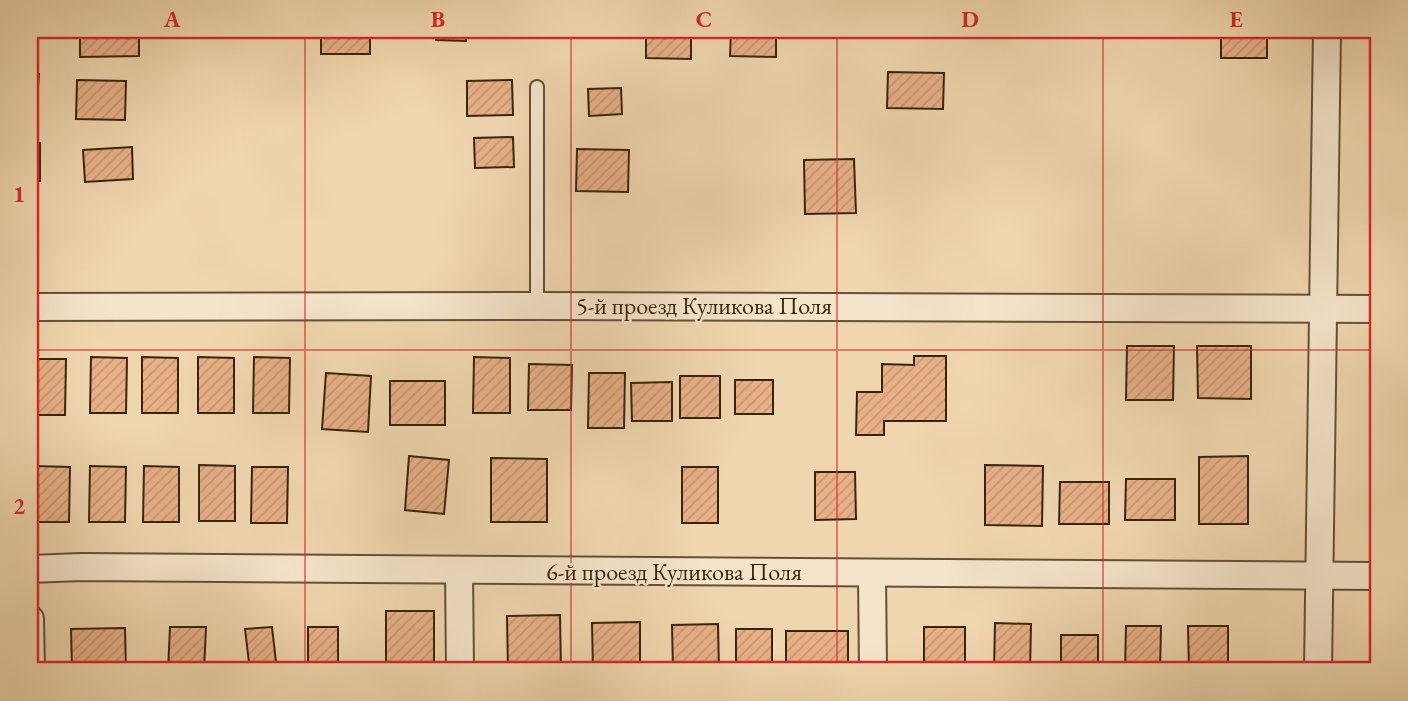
<svg xmlns="http://www.w3.org/2000/svg" width="1408" height="701" viewBox="0 0 1408 701" font-family="'EB Garamond',serif">
  <style>
    .building { fill: url(#building-hatch); stroke: #36240e; stroke-width: 2 }
    .lines { fill: none; stroke-linecap: round; stroke-linejoin: round }
    .lane-casing { stroke: #645036; stroke-width: 16 }
    .street-casing { stroke: #645036; stroke-width: 30 }
    .lane { stroke: #f5e4cb; stroke-width: 12 }
    .street { stroke: #f5e4cb; stroke-width: 26 }
    .grid { fill: none; stroke: #d62828; stroke-width: 2; stroke-opacity: 0.55 }
    .labels { text-anchor: middle; stroke-width: 5; stroke-linejoin: round; paint-order: stroke }
    .street-label { font-size: 24px; fill: #36240e; stroke: #f5e4cb }
    .neatline { fill: none; stroke: #d62828; stroke-width: 2.5 }
    .grid-label { font-size: 23px; text-anchor: middle; font-weight: bold; fill: #d62828 }
  </style>
  <defs>
    <pattern id="building-hatch" width="6" height="6" patternUnits="userSpaceOnUse" patternTransform="scale(1.75)"><rect width="6" height="6" fill="#e8b087"/><path d="M-1 1l2-2M0 6l6-6M5 7l2-2" fill="none" stroke="#c89773"/></pattern>
  </defs>
  <rect width="100%" height="100%" fill="#f0d6af"/>
  <filter id="stains"><feTurbulence type="fractalNoise" baseFrequency=".00286" numOctaves="4"/><feColorMatrix values="0 0 0 0 .2 0 0 0 0 .09 0 0 0 0 .02 0 0 0 .5 -.17"/></filter>
  <radialGradient id="worn" r=".72"><stop offset=".6" stop-color="#630" stop-opacity="0"/><stop offset="1" stop-color="#630" stop-opacity=".3"/></radialGradient>
  <g class="building">
    <rect x="30" y="30" width="7" height="23"/>
    <polygon points="80,30 139,30 139,56 80,57"/>
    <rect x="321" y="30" width="49" height="24"/>
    <polygon points="437,30 466,30 466,41 436,40"/>
    <polygon points="646,30 691,30 691,59 646,58"/>
    <polygon points="731,30 776,30 776,57 730,56"/>
    <rect x="1221" y="32" width="46" height="26"/>
    <polygon points="888,72 944,73 943,109 887,108"/>
    <polygon points="30,73 39,74 36,113 30,112"/>
    <polygon points="77,80 126,81 125,120 76,119"/>
    <polygon points="512,80 513,115 467,116 467,81"/>
    <polygon points="621,88 622,114 589,116 588,89"/>
    <polygon points="513,137 514,167 475,168 474,138"/>
    <polygon points="40,143 40,181 30,181 30,144"/>
    <polygon points="132,147 133,179 85,182 83,150"/>
    <polygon points="577,149 629,150 628,192 576,191"/>
    <polygon points="854,159 856,213 805,214 804,160"/>
    <polygon points="1127,346 1174,346 1173,400 1126,400"/>
    <polygon points="1197,346 1251,346 1251,399 1198,398"/>
    <polygon points="914,356 946,356 946,421 884,421 884,435 856,435 857,392 882,392 882,364 914,365"/>
    <polygon points="91,357 127,358 126,413 90,413"/>
    <polygon points="142,357 178,358 178,413 142,413"/>
    <polygon points="198,357 234,358 234,413 198,413"/>
    <polygon points="254,357 290,358 289,413 253,413"/>
    <polygon points="474,357 510,358 510,413 473,413"/>
    <polygon points="30,359 66,359 65,415 30,415"/>
    <polygon points="529,364 572,365 571,410 528,410"/>
    <polygon points="326,373 371,376 368,432 322,429"/>
    <polygon points="589,373 625,373 624,428 588,428"/>
    <rect x="680" y="376" width="40" height="42"/>
    <rect x="735" y="380" width="38" height="34"/>
    <rect x="390" y="381" width="55" height="44"/>
    <polygon points="672,382 672,421 632,421 631,383"/>
    <polygon points="409,456 449,460 444,514 405,510"/>
    <polygon points="1248,456 1248,524 1199,524 1199,457"/>
    <polygon points="491,458 547,459 547,522 491,522"/>
    <polygon points="199,465 235,466 235,521 199,521"/>
    <polygon points="985,465 1043,466 1042,526 985,525"/>
    <polygon points="34,466 70,467 69,522 34,522"/>
    <polygon points="90,466 126,467 125,522 89,522"/>
    <polygon points="144,466 179,467 179,522 143,522"/>
    <polygon points="252,467 288,467 287,523 251,523"/>
    <rect x="682" y="467" width="36" height="56"/>
    <polygon points="815,472 855,472 856,519 815,520"/>
    <polygon points="1126,479 1175,479 1175,520 1125,520"/>
    <polygon points="1060,482 1109,482 1109,524 1059,524"/>
    <rect x="386" y="611" width="48" height="57"/>
    <polygon points="560,615 561,671 508,671 507,616"/>
    <polygon points="640,622 640,671 593,671 592,623"/>
    <polygon points="995,623 1031,624 1030,671 994,671"/>
    <polygon points="718,624 719,671 673,671 672,625"/>
    <rect x="1374" y="624" width="4" height="47"/>
    <polygon points="1126,626 1161,626 1160,671 1125,671"/>
    <polygon points="1188,626 1228,626 1228,671 1189,671"/>
    <polygon points="170,627 206,627 204,671 168,671"/>
    <polygon points="272,627 277,671 250,671 245,629"/>
    <rect x="308" y="627" width="30" height="44"/>
    <rect x="924" y="627" width="41" height="44"/>
    <polygon points="125,628 126,671 72,671 71,629"/>
    <rect x="736" y="629" width="36" height="42"/>
    <rect x="786" y="631" width="62" height="40"/>
    <rect x="1061" y="635" width="37" height="36"/>
  </g>
  <g class="lines">
    <g class="lane-casing">
      <polyline id="lane" points="537,87 537,306"/>
    </g>
    <g class="street-casing">
      <g id="street">
        <polyline points="30,307 537,306 1378,309"/>
        <polyline points="30,569 81,567 1378,576"/>
        <polyline points="459,570 460,671"/>
        <polyline points="872,574 873,671"/>
        <polyline points="30,619 31,671"/>
        <polyline points="1318,671 1327,30"/>
      </g>
    </g>
    <use href="#lane" class="lane"/>
    <use href="#street" class="street"/>
  </g>
  <path class="grid" d="M305,30v641M571,30v641M837,30v641M1103,30v641M30,350h1348"/>
  <g class="labels">
    <g class="street-label">
      <text x="704" y="314">5-й проезд Куликова Поля</text>
      <text x="674" y="580">6-й проезд Куликова Поля</text>
    </g>
  </g>
  <rect width="1408" height="701" fill="none" stroke="#f0d6af" stroke-width="77"/>
  <rect x="38" y="38" width="1332" height="624" class="neatline"/>
  <g class="grid-label">
    <text x="172" y="27">A</text>
    <text x="438" y="27">B</text>
    <text x="704" y="27">C</text>
    <text x="970" y="27">D</text>
    <text x="1236" y="27">E</text>
    <text x="19" y="202">1</text>
    <text x="19" y="514">2</text>
  </g>
  <rect width="100%" height="100%" filter="url(#stains)"/>
  <rect width="100%" height="100%" fill="url(#worn)"/>
</svg>
